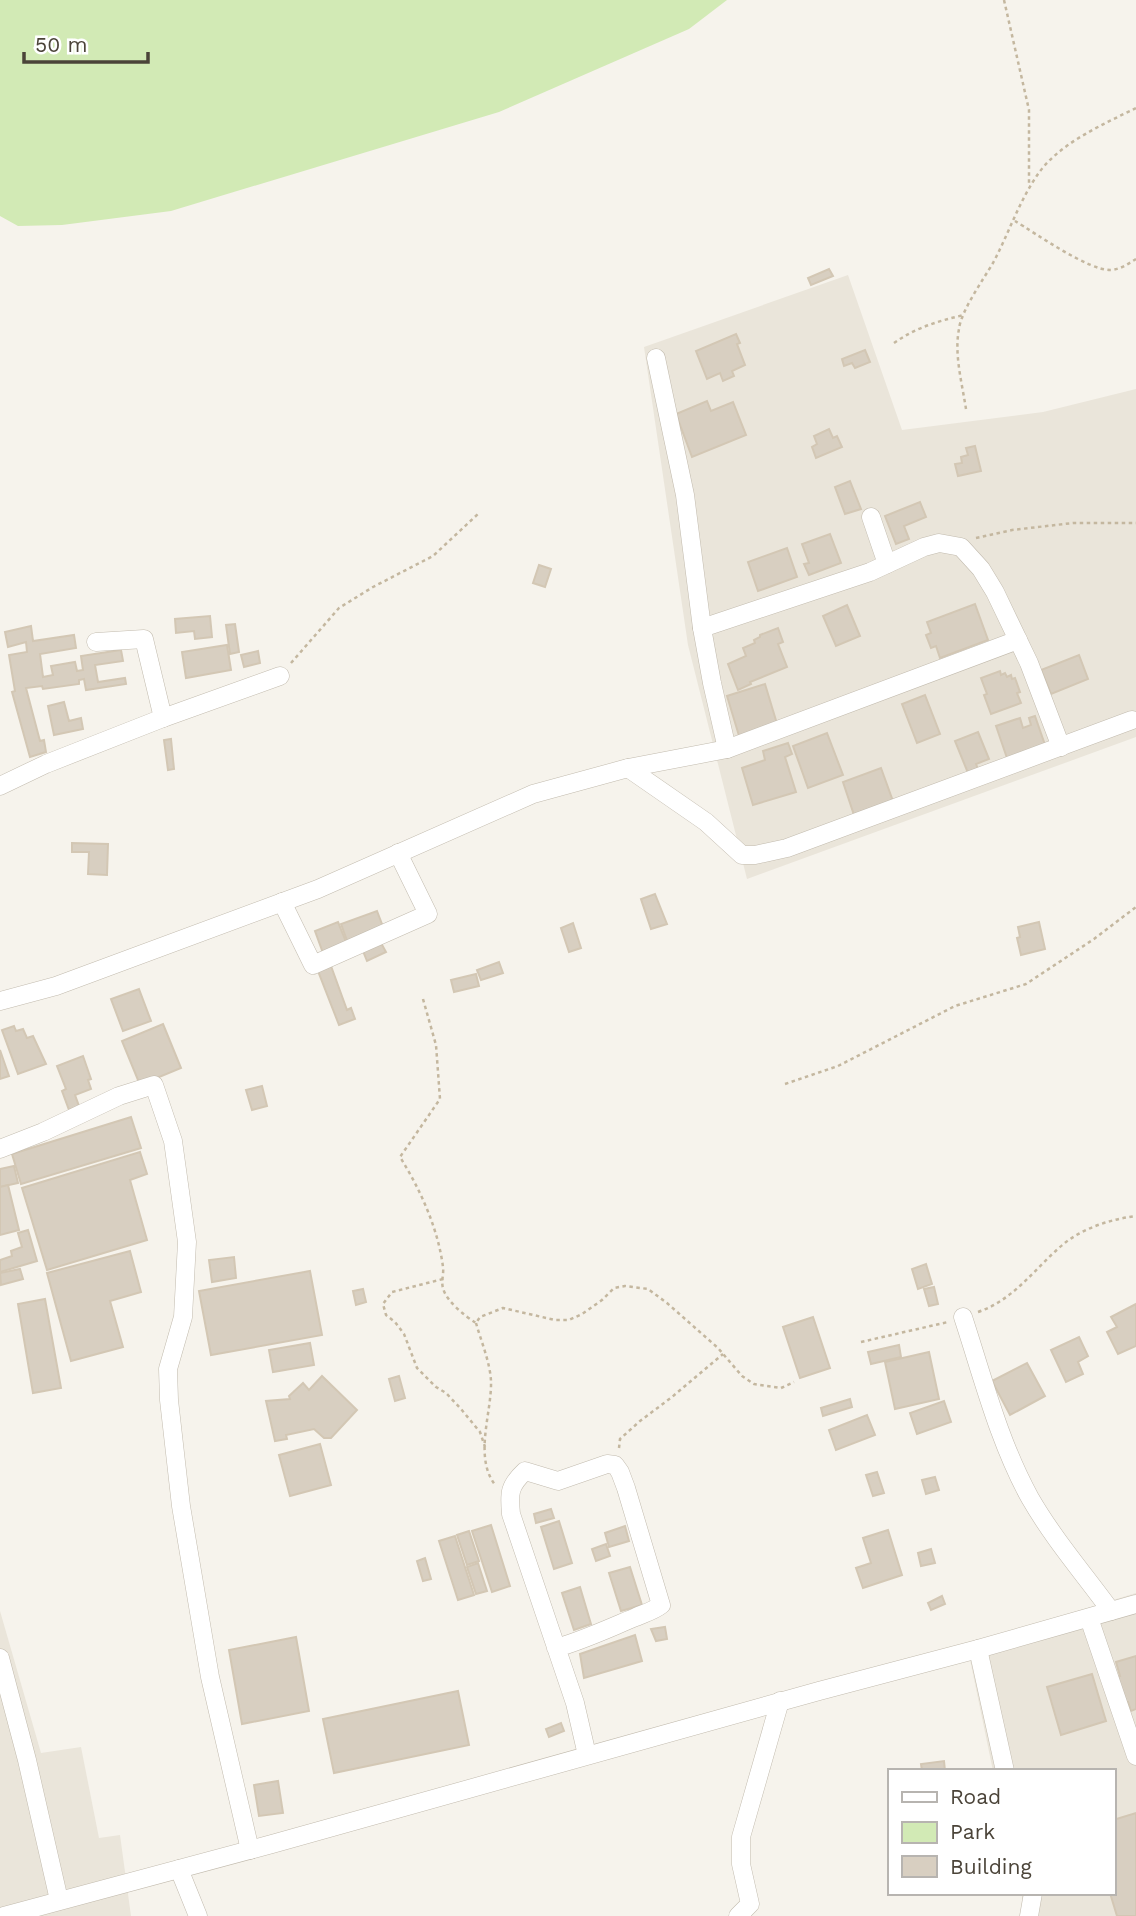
<svg xmlns="http://www.w3.org/2000/svg" width="1136" height="1916" viewBox="0 0 1136 1916" font-family="'Work Sans',sans-serif">
  <style>
    .residential { fill: #eae5da }
    .green { fill: #d2eab5 }
    .building { fill: #d8cfc1; stroke: #d3c7b4; stroke-width: 2 }
    .lines { fill: none; stroke-linecap: round; stroke-linejoin: round }
    .minor-casing { stroke: #c2bbae; stroke-width: 19 }
    .path { stroke: #c4b79f; stroke-width: 2.5; stroke-dasharray: 3.5 3.5; stroke-linecap: butt }
    .minor { stroke: #fff; stroke-width: 18 }
  </style>
  <rect width="100%" height="100%" fill="#f6f3ec"/>
  <g class="residential">
    <polygon points="848,275 902,430 1043,412 1136,389 1136,737 747,879 688,645 644,347"/>
    <polygon points="1136,1593 1136,1916 1027,1916 1021,1893 1113,1893 1113,1771 993,1771 967,1645"/>
    <polygon points="0,1611 41,1753 81,1747 99,1838 120,1835 131,1916 0,1916"/>
  </g>
  <polygon class="green" points="0,0 727,0 689,29 499,112 171,211 62,225 18,226 0,216"/>
  <g class="building">
    <polygon points="829,269 833,276 811,285 808,278"/>
    <polygon points="736,334 740,343 737,344 745,365 732,371 734,376 723,381 720,373 707,379 696,351"/>
    <polygon points="865,350 870,362 855,368 852,363 844,366 842,359"/>
    <polygon points="707,401 711,411 733,402 746,435 692,457 676,414"/>
    <polygon points="829,429 833,438 837,436 842,447 816,458 812,447 817,444 814,436"/>
    <polygon points="975,446 981,471 958,476 955,464 962,463 961,457 968,455 966,448"/>
    <polygon points="850,481 861,509 845,514 835,487"/>
    <polygon points="920,502 926,517 904,526 909,539 896,544 885,516"/>
    <polygon points="830,534 841,563 809,575 804,564 809,563 802,544"/>
    <polygon points="787,548 797,577 758,591 748,562"/>
    <polygon points="539,565 551,569 545,587 533,583"/>
    <polygon points="975,604 988,640 940,658 936,646 931,648 926,635 931,633 927,622"/>
    <polygon points="847,605 860,636 836,646 823,616"/>
    <polygon points="210,616 212,637 195,639 194,631 176,633 175,619"/>
    <polygon points="235,624 239,652 230,654 226,625"/>
    <polygon points="31,626 33,641 74,635 76,648 40,654 43,677 53,675 51,666 75,662 77,671 83,670 81,656 121,650 123,661 95,665 98,682 125,678 126,684 86,690 84,679 79,680 79,684 43,689 42,686 26,688 40,741 44,740 46,752 30,757 12,692 15,691 9,655 27,652 26,642 8,647 5,632"/>
    <polygon points="778,628 783,642 778,644 787,667 750,682 751,684 738,690 728,664 746,656 743,648 755,643 754,640 760,637 760,635"/>
    <polygon points="227,645 231,670 186,678 182,652"/>
    <polygon points="258,651 260,663 244,667 241,655"/>
    <polygon points="1079,655 1088,679 1051,694 1041,670"/>
    <polygon points="1000,671 1001,675 1005,673 1007,677 1011,675 1012,679 1015,678 1020,692 1017,693 1021,703 991,714 984,695 987,694 981,678"/>
    <polygon points="765,684 778,727 740,739 727,696"/>
    <polygon points="925,695 940,734 917,743 902,704"/>
    <polygon points="64,702 69,721 81,718 83,729 54,735 48,706"/>
    <polygon points="1035,716 1045,745 1007,758 996,726 1020,718 1023,728 1031,725 1029,718"/>
    <polygon points="978,732 989,759 976,764 978,769 968,773 955,741"/>
    <polygon points="827,733 843,775 808,788 793,746"/>
    <polygon points="171,739 174,769 168,770 164,740"/>
    <polygon points="788,743 792,754 785,757 796,792 753,805 742,768 765,760 763,751"/>
    <polygon points="881,768 894,804 855,818 843,782"/>
    <polygon points="72,843 108,844 107,875 88,874 89,852 72,852"/>
    <polygon points="655,894 667,924 651,929 641,899"/>
    <polygon points="377,911 385,932 349,946 341,924"/>
    <polygon points="338,922 347,944 323,953 315,931"/>
    <polygon points="1039,922 1045,949 1021,955 1017,938 1020,937 1018,927"/>
    <polygon points="573,923 581,948 569,952 561,928"/>
    <polygon points="381,943 386,952 367,961 363,951"/>
    <polygon points="499,962 503,973 481,980 477,970"/>
    <polygon points="331,966 347,1010 351,1008 355,1019 339,1025 318,971"/>
    <polygon points="476,974 479,986 454,992 451,980"/>
    <polygon points="139,989 151,1021 123,1031 111,999"/>
    <polygon points="163,1024 181,1068 140,1085 122,1041"/>
    <polygon points="14,1026 16,1031 23,1029 27,1038 33,1036 46,1064 18,1074 2,1030"/>
    <polygon points="0,1050 9,1076 0,1079"/>
    <polygon points="83,1056 91,1079 88,1080 91,1089 75,1095 79,1106 69,1110 62,1091 66,1089 57,1066"/>
    <polygon points="262,1086 267,1106 252,1110 246,1090"/>
    <polygon points="131,1117 141,1148 21,1184 12,1154"/>
    <polygon points="140,1152 147,1174 130,1180 147,1240 47,1270 22,1188"/>
    <polygon points="14,1166 18,1183 0,1187 0,1169"/>
    <polygon points="8,1185 19,1230 0,1235 0,1187"/>
    <polygon points="28,1230 37,1261 0,1272 0,1260 12,1256 11,1251 22,1247 18,1233"/>
    <polygon points="130,1251 141,1292 110,1301 123,1347 71,1361 47,1273"/>
    <polygon points="234,1257 236,1278 212,1282 209,1260"/>
    <polygon points="926,1264 932,1284 918,1289 912,1269"/>
    <polygon points="20,1269 23,1279 1,1285 0,1273"/>
    <polygon points="310,1271 322,1335 211,1355 199,1291"/>
    <polygon points="934,1287 938,1304 929,1306 924,1289"/>
    <polygon points="363,1289 366,1302 356,1305 353,1291"/>
    <polygon points="45,1299 61,1388 33,1393 18,1304"/>
    <polygon points="1136,1304 1136,1346 1118,1354 1107,1332 1117,1327 1111,1317"/>
    <polygon points="813,1317 830,1368 800,1378 783,1327"/>
    <polygon points="1079,1337 1088,1356 1078,1362 1083,1374 1066,1382 1051,1350"/>
    <polygon points="310,1343 314,1365 273,1372 269,1350"/>
    <polygon points="899,1345 901,1357 871,1364 868,1352"/>
    <polygon points="929,1352 939,1399 895,1409 885,1362"/>
    <polygon points="1027,1363 1045,1396 1010,1415 992,1381"/>
    <polygon points="322,1376 357,1410 331,1438 324,1438 314,1429 286,1435 287,1439 275,1441 266,1401 290,1399 289,1396 303,1383 309,1390"/>
    <polygon points="399,1376 405,1398 395,1401 389,1379"/>
    <polygon points="850,1399 852,1407 823,1416 821,1408"/>
    <polygon points="944,1401 951,1422 917,1434 910,1413"/>
    <polygon points="867,1415 875,1435 836,1450 829,1430"/>
    <polygon points="320,1444 331,1485 290,1496 279,1455"/>
    <polygon points="877,1472 884,1493 873,1496 866,1475"/>
    <polygon points="935,1477 939,1490 926,1494 922,1480"/>
    <polygon points="551,1509 554,1518 536,1523 534,1514"/>
    <polygon points="559,1521 572,1563 554,1569 541,1527"/>
    <polygon points="491,1525 510,1586 492,1592 472,1531"/>
    <polygon points="625,1526 629,1541 609,1547 605,1533"/>
    <polygon points="888,1530 902,1575 863,1588 856,1568 871,1563 863,1538"/>
    <polygon points="469,1531 479,1561 467,1565 457,1535"/>
    <polygon points="455,1536 474,1595 458,1600 439,1541"/>
    <polygon points="606,1544 610,1556 596,1561 592,1549"/>
    <polygon points="931,1549 935,1563 921,1566 918,1553"/>
    <polygon points="425,1558 431,1579 423,1581 417,1561"/>
    <polygon points="478,1563 487,1591 476,1594 467,1567"/>
    <polygon points="630,1567 642,1605 621,1611 609,1573"/>
    <polygon points="580,1587 591,1624 574,1630 562,1593"/>
    <polygon points="942,1596 945,1604 931,1610 928,1603"/>
    <polygon points="665,1627 667,1639 656,1641 651,1629"/>
    <polygon points="635,1635 642,1661 584,1678 580,1654"/>
    <polygon points="296,1637 309,1711 242,1724 229,1650"/>
    <polygon points="1136,1656 1136,1709 1131,1711 1128,1702 1124,1703 1116,1677 1120,1676 1116,1662"/>
    <polygon points="1092,1674 1106,1721 1061,1735 1047,1687"/>
    <polygon points="458,1691 469,1745 334,1773 323,1719"/>
    <polygon points="561,1723 564,1731 549,1737 546,1729"/>
    <polygon points="944,1761 945,1771 922,1771 921,1764"/>
    <polygon points="278,1781 283,1813 259,1816 254,1785"/>
    <polygon points="1136,1813 1136,1916 1117,1916 1110,1893 1113,1893 1113,1820"/>
  </g>
  <g class="lines">
    <g class="minor-casing">
      <g id="minor">
        <polyline points="656,358 685,495 702,628 712,683 727,749"/>
        <polyline points="871,517 887,564"/>
        <polyline points="702,628 870,572 924,547 939,543 961,547 981,569 995,592 1029,663 1061,747"/>
        <polyline points="163,718 280,676"/>
        <polyline points="628,768 706,822 742,855 755,855 787,848 1132,720"/>
        <polyline points="0,786 46,764 163,718 144,639 96,642"/>
        <polyline points="282,902 313,965 428,914 398,853"/>
        <polyline points="0,1001 56,986 318,889 533,794 628,768 727,749 1018,640"/>
        <polyline points="0,1149 43,1132 119,1096 154,1085 173,1141 187,1242 183,1317 168,1369 169,1400 181,1506 210,1677 250,1850"/>
        <path d="M963,1317c20,61 36,125 67,181 23,40 54,76 81,113"/>
        <polyline points="1089,1618 1136,1756"/>
        <path d="M556,1648c28,-8 53,-20 80,-31 9,-4 17,-6 25,-12l-35,-117 -6,-16 -5,-7 -8,-1 -49,17 -33,-10c-16,15 -16,22 -14,43l64,189 12,52"/>
        <polyline points="978,1649 1005,1771"/>
        <polyline points="0,1658 27,1760 59,1900"/>
        <polyline points="179,1869 198,1916"/>
        <polyline points="4,1916 272,1844 819,1691 978,1649 1136,1604"/>
        <polyline points="738,1916 750,1904 741,1864 741,1837 780,1701"/>
        <polyline points="1029,1916 1033,1893"/>
      </g>
    </g>
    <g class="path">
      <polyline points="1004,0 1029,110 1029,185"/>
      <path d="M1015,221c20,12 74,50 96,49 10,-1 17,-6 25,-11"/>
      <path d="M894,343c21,-15 44,-22 70,-28"/>
      <path d="M966,409c-4,-26 -12,-55 -7,-80 2,-18 24,-49 34,-66 15,-28 25,-59 43,-86 21,-33 66,-52 100,-69"/>
      <polyline points="976,538 1012,530 1073,523 1136,523"/>
      <polyline points="291,663 339,608 373,587 433,556 479,513"/>
      <path d="M423,999l13,46 4,54 -40,58c20,32 38,71 43,110 1,6 -2,15 0,21 3,13 22,28 33,35l4,-6 23,-9 52,12h14l13,-6 20,-14 12,-12 11,-2 23,3 19,14 51,45 24,28 12,8 27,4 13,-6"/>
      <polyline points="785,1084 838,1066 955,1006 1026,984 1094,939 1136,907"/>
      <polyline points="443,1279 392,1292 383,1304 386,1315 395,1322 404,1334 417,1368 436,1387 446,1393 461,1409 480,1432 485,1447"/>
      <path d="M978,1312c38,-13 58,-46 88,-70 20,-15 46,-23 70,-26"/>
      <path d="M476,1323c5,18 14,39 15,58 1,32 -18,77 5,105"/>
      <polyline points="861,1342 948,1322"/>
      <polyline points="619,1448 620,1439 640,1421 672,1397 723,1354"/>
    </g>
    <use href="#minor" class="minor"/>
  </g>
  <rect x="888" y="1769" width="228" height="126" fill="#ffffff" stroke="#b7b4b0" stroke-width="2"/>
  <rect x="902" y="1792" width="35" height="10" fill="#ffffff" stroke="#b7b4b0" stroke-width="2"/>
  <text x="950" y="1804" font-size="21" fill="#4b4439">Road</text>
  <rect x="902" y="1822" width="35" height="21" fill="#d2eab5" stroke="#b7b4b0" stroke-width="2"/>
  <text x="950" y="1839" font-size="21" fill="#4b4439">Park</text>
  <rect x="902" y="1856" width="35" height="21" fill="#d8cfc1" stroke="#b7b4b0" stroke-width="2"/>
  <text x="950" y="1874" font-size="21" fill="#4b4439">Building</text>
  <path d="M24 52v10h124v-10" fill="none" stroke="#4b4439" stroke-width="3.5"/>
  <text x="35" y="52" font-size="21" fill="#4b4439" stroke="#ffffff" stroke-width="5" paint-order="stroke">50 m</text>
</svg>
